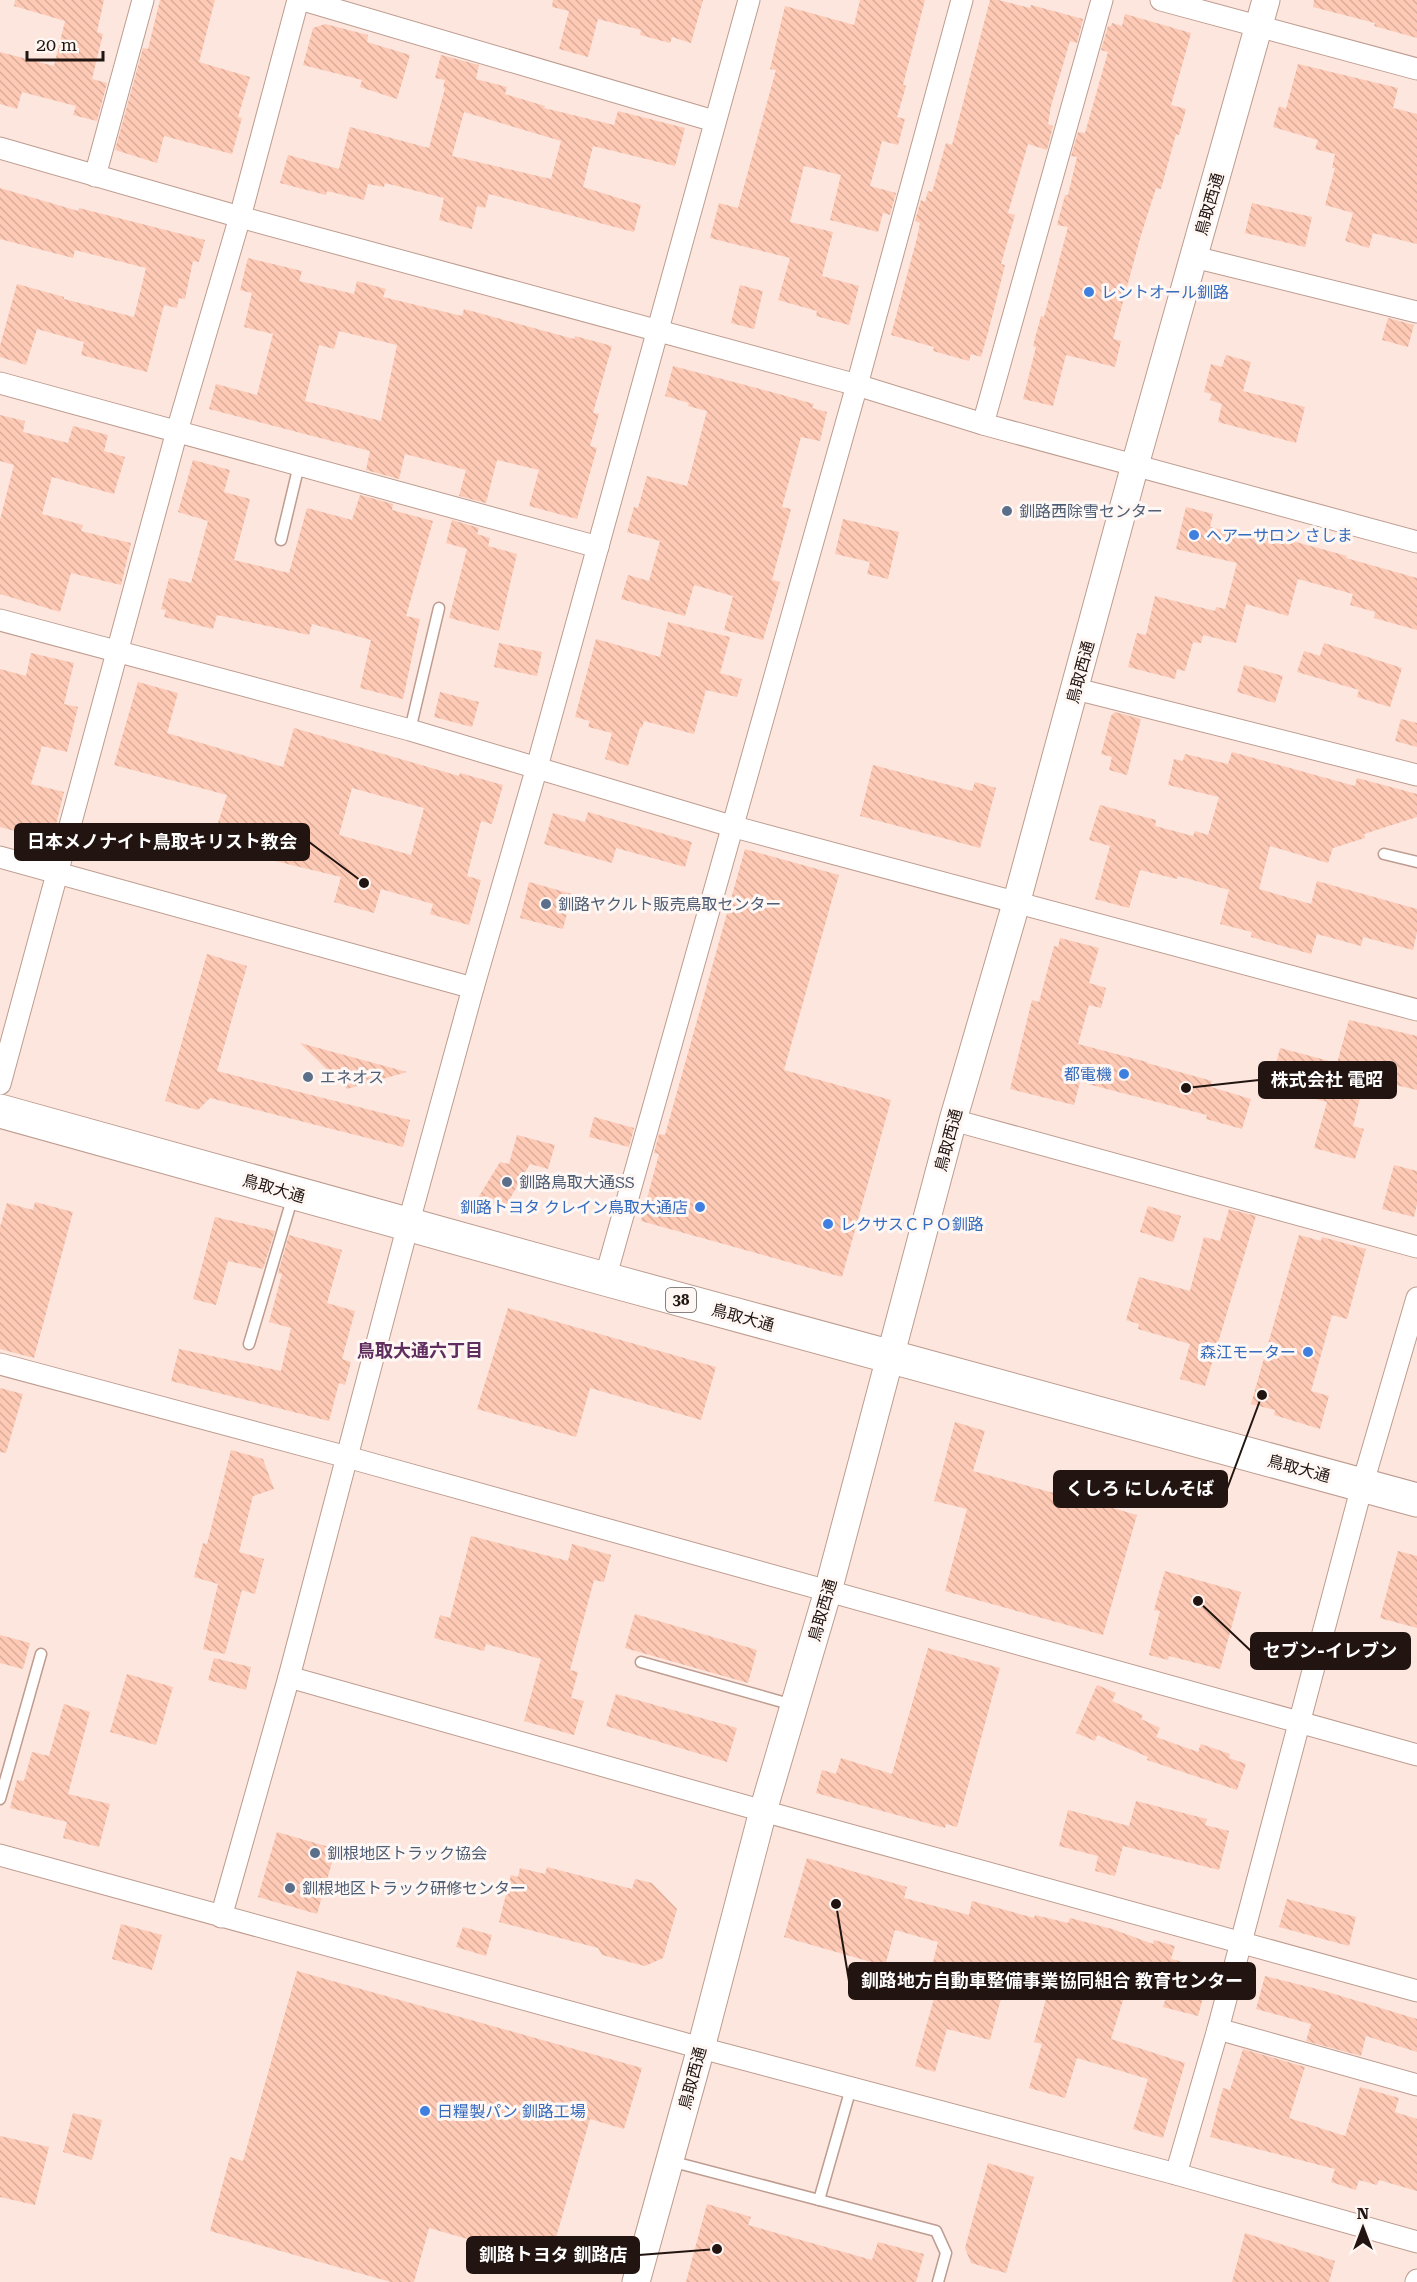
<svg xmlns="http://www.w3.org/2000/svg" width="1417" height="2282" viewBox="0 0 1417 2282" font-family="'Roboto Serif','Noto Sans JP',serif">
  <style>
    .building { fill: url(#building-back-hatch); fill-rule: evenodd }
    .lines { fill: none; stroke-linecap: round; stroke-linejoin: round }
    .service-casing { stroke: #be9c8f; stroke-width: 13 }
    .minor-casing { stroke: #be9c8f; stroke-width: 23 }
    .tertiary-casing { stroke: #be9c8f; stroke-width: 29 }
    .trunk-casing { stroke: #be9c8f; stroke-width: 35 }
    .service { stroke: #fff; stroke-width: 10 }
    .minor { stroke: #fff; stroke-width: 21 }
    .tertiary { stroke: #fff; stroke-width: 27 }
    .trunk { stroke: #fff; stroke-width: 33 }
    .shop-dot { fill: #3f7fe0; stroke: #fef7f4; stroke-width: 2 }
    .service-dot { fill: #5c6f8a; stroke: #fef7f4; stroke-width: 2 }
    .labels { text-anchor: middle; stroke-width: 6; stroke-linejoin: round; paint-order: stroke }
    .shield { fill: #fef7f4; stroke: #645955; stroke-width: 1.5 }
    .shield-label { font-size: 15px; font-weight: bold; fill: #221511 }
    .street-label { font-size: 16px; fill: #221511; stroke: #fef7f4 }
    .shop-label { font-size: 16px; fill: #366cbe; stroke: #fef7f4; text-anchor: start }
    .service-label { font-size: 16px; fill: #4e5e75; stroke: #fef7f4; text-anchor: start }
    .neighbourhood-label { font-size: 18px; font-weight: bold; fill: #5f2d5e; stroke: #fef7f4 }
    .leader { fill: none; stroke: #221511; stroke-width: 2 }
    .callout-dot { fill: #221511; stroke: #fef7f4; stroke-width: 2 }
    .callout { fill: #221511; stroke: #221511; stroke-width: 2 }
    .callout-label { font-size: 18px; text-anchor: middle; font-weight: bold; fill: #fff }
  </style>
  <defs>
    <pattern id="building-back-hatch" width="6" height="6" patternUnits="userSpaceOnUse" patternTransform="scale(1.5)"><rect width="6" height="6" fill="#fecab5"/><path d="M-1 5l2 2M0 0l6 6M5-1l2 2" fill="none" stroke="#d9ad9b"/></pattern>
  </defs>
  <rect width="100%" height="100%" fill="#fce6de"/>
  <g class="building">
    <polygon points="15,0 104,0 97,32 103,34 92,79 107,83 97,121 73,115 76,106 22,92 17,109 0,104 0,52 54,66 65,21 14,6"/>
    <polygon points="160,0 215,0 199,62 250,77 238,117 242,118 232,154 164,136 157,163 115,150 143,48 148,49"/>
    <polygon points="553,0 703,0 691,43 672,37 670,43 640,35 641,30 598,19 588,57 559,49 569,11 552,7"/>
    <polygon points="860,0 925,0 903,85 906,86 897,117 905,119 898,145 882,141 870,186 896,193 890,215 883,213 878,232 830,220 841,175 804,166 790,222 833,232 822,276 859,286 849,325 816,316 817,311 778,300 790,258 710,238 719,203 738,208 776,70 770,69 785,6 854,25"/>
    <polygon points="990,0 998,0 1030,8 1031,5 1083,19 1077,43 1070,41 1051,106 1048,124 1053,126 1047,150 1028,144 1008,213 1015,215 1001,264 1005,265 988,333 981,357 971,354 969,361 933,351 934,347 891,335 917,238 920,223 915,221 921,200 925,202 928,191 932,192 946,143 952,145"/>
    <polygon points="1314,0 1417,0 1417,38 1374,26 1375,23 1313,7"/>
    <polygon points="1125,14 1191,33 1171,105 1186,109 1179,135 1176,134 1161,189 1156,188 1141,235 1113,339 1121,341 1115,367 1066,355 1053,406 1023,399 1036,347 1033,346 1041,316 1044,317 1068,227 1057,225 1065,195 1068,195 1077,157 1071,156 1078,132 1085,133 1108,52 1101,50 1108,26 1111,26 1112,23 1122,26"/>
    <polygon points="325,24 368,35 367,42 410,55 397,99 360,87 362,80 303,65 313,28"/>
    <path d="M441,55l38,10 -3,14 31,8 -2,7 40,12 -1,2 70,17 4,-14 67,17 -10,38 -82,-20 -10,41 58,18 -7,27 -145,-38 -4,14 -8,-2 -5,23 -33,-9 5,-22 -59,-15 -1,4 -16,-3 -4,16 -37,-9 -1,4 -46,-12 8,-28 51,14 11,-42 79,21 16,-60 -2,-1 2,-7 -10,-2zM464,112l97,29 -10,38 -99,-23z"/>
    <polygon points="1298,64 1398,88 1393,108 1417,114 1417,244 1373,233 1369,248 1345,241 1353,213 1325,205 1335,168 1332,168 1335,154 1315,149 1318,140 1273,127 1279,106 1286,109"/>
    <polygon points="0,188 78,211 79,208 205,240 199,262 193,261 185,299 179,298 177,308 164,305 147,372 81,355 84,342 37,329 26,365 0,357 0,346 17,284 64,297 64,299 134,317 146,268 75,250 73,258 0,239"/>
    <polygon points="1252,203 1312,217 1305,247 1245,233"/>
    <path d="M248,258l54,13 -3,10 55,13 3,-13 29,8 -3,8 79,19 2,-7 110,30 1,-3 37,10 -19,67 6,1 -9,32 7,2 -20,71 -48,-13 10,-36 -42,-10 -11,43 -27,-7 7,-26 -61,-16 -6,25 -33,-9 4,-19 -161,-42 7,-25 41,11 16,-61 -29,-7 8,-34 -12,-3zM339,331l58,14 -16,76 -76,-20 14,-56 15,4z"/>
    <polygon points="740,285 763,291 754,329 731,323"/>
    <polygon points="1388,318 1414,325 1408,347 1382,340"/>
    <polygon points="1226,355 1251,362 1243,391 1305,407 1296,443 1218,422 1222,404 1210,400 1212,394 1204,392 1211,364 1222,367"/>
    <polygon points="673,366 779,394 814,404 812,408 827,412 820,441 801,437 782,507 791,509 772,580 780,582 763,640 724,630 733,596 694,585 685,616 621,599 628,575 649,581 660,541 627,532 634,507 638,508 647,476 687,486 707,411 688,406 689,403 665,396"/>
    <polygon points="0,415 25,421 23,432 68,443 73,426 108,435 104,451 125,457 114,494 52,477 42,514 83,525 81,531 131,543 121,585 71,573 60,612 0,594 0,520 14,465 0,461"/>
    <polygon points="193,460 230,470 224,492 250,499 234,560 289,573 307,508 352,520 360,495 393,504 392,510 433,521 406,616 420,619 403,699 360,688 371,640 312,624 309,635 217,615 213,629 164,617 166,610 161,609 169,578 191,583 208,521 178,512"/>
    <polygon points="1186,507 1213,514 1210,527 1256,538 1259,528 1297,538 1296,542 1347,556 1346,558 1417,578 1417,630 1374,618 1375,612 1350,605 1353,594 1298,579 1288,616 1246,604 1236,643 1203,635 1201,643 1193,642 1185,671 1177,669 1175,679 1128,667 1137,633 1146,635 1155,596 1215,611 1216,607 1225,609 1237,563 1176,549"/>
    <polygon points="843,519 899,532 888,579 867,574 870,562 835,554"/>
    <polygon points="452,520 479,528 477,534 490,538 488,546 517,554 499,631 449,618 467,549 446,543"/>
    <polygon points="668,622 730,637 720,673 742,679 737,697 706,690 694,734 644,721 642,728 640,727 628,766 605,759 612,733 588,727 590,721 575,717 596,639 660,657"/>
    <polygon points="499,643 542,652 537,676 494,667"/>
    <polygon points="1324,643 1402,668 1390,707 1357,697 1359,690 1297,672 1304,651 1320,656"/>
    <polygon points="31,653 74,663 64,704 78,707 67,752 42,746 31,784 64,792 52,841 0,827 0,669 26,676"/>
    <polygon points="1244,665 1283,676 1275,703 1237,692"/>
    <path d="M138,682l40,11 -11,40 116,34 11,-39 165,48 1,-3 43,12 -11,39 -11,-3 -14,55 14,4 -12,45 -39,-11 3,-10 -52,-15 -7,24 -40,-11 7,-25 -78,-19 2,-11 -50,-15 12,-37 -113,-30zM352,788l72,20 -13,47 -72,-20z"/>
    <polygon points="440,692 479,702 472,727 434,717"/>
    <polygon points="1115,712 1141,719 1127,775 1109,770 1112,757 1101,754 1111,716"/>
    <polygon points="1401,719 1417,723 1417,747 1395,741"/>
    <polygon points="1232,752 1355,786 1357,778 1417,794 1417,817 1364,834 1365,838 1333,848 1328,863 1270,846 1259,889 1311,904 1317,881 1417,909 1417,932 1413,950 1363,937 1361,946 1317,934 1311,954 1251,937 1252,932 1220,924 1229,890 1178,876 1177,879 1140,870 1129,908 1095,899 1110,846 1089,840 1100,805 1156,820 1155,826 1193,836 1195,831 1208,835 1219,797 1168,785 1174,759 1183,761 1185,754 1228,764"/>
    <polygon points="873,765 972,791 975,782 996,788 980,848 860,816"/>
    <polygon points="588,812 692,842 685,867 616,848 612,863 544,844 553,813 585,822"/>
    <polygon points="745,849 839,875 784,1070 891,1100 842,1277 641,1221 659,1154 654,1153 659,1134 665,1135"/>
    <polygon points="529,882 572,894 563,929 520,918"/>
    <polygon points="1060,938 1099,948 1089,983 1106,988 1101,1008 1089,1005 1078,1044 1147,1062 1147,1063 1212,1081 1211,1087 1251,1099 1242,1129 1206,1119 1207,1115 1080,1082 1074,1105 1010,1089 1032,1000 1039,1002 1054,946 1058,947"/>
    <polygon points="207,954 247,966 217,1071 410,1120 403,1147 210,1098 198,1110 165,1101"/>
    <polygon points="1349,1020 1417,1036 1417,1090 1365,1078 1353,1126 1364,1129 1355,1159 1314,1148 1327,1102 1270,1087 1280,1048 1337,1063"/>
    <polygon points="300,1043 407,1072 347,1089"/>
    <polygon points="594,1117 634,1128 629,1147 589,1137"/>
    <polygon points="517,1135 555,1145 548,1169 530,1164 504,1209 499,1207 499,1204 478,1198 500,1162 509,1164"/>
    <polygon points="1394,1165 1417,1171 1417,1204 1414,1217 1382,1209"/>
    <polygon points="35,1202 73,1212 34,1358 0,1349 0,1227 7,1203 33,1210"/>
    <polygon points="1148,1206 1181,1216 1173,1242 1140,1232"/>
    <polygon points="1229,1209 1256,1216 1205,1386 1180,1379 1190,1344 1138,1329 1139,1324 1126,1320 1139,1277 1190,1291 1204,1237 1220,1241"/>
    <polygon points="215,1217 275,1231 263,1269 228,1261 216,1305 193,1299"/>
    <polygon points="289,1235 342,1250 327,1303 355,1311 342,1359 351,1362 345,1385 339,1383 329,1421 171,1381 179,1349 281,1371 291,1328 269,1322 282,1274 278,1273"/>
    <polygon points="1299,1235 1321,1241 1322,1237 1366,1249 1347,1319 1332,1315 1311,1391 1329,1396 1320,1429 1274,1415 1275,1410 1251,1404"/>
    <polygon points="508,1308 716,1367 701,1420 590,1388 576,1437 477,1409"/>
    <polygon points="0,1388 23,1394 6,1453 0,1452"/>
    <polygon points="955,1422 985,1431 973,1471 1080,1500 1084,1486 1113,1494 1109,1507 1137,1515 1103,1635 945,1591 967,1509 934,1501"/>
    <polygon points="231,1450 263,1459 274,1489 253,1496 239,1552 264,1559 255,1594 242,1590 225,1654 203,1649 218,1584 194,1577 203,1543 207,1544"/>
    <polygon points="471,1536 568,1561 572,1544 611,1555 604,1582 594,1580 570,1670 578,1672 571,1698 584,1701 574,1735 524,1721 541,1659 486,1644 484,1651 434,1638 440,1615 450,1618"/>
    <polygon points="1398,1551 1417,1556 1417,1628 1380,1618"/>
    <polygon points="1165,1571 1241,1592 1220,1669 1169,1656 1168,1660 1149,1655 1160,1611 1154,1610"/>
    <polygon points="635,1614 757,1650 748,1683 625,1648"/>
    <polygon points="0,1635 30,1643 23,1669 0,1663"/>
    <polygon points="928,1648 1000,1668 957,1827 946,1824 945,1828 816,1793 822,1770 836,1774 841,1758 892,1774"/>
    <polygon points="214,1658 251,1667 246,1690 208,1680"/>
    <polygon points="127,1674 173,1687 156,1745 110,1732"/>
    <polygon points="1097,1685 1116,1693 1112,1701 1143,1715 1141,1719 1160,1728 1156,1737 1198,1752 1201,1744 1230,1754 1229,1758 1246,1764 1237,1790 1147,1760 1148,1757 1097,1735 1095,1741 1076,1733"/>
    <polygon points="616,1694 737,1728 727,1762 606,1726"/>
    <polygon points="64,1704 90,1712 68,1794 110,1804 99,1847 63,1838 67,1822 10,1808 17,1780 24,1781 32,1752 49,1756"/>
    <polygon points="1136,1801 1207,1819 1205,1825 1229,1831 1219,1870 1123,1846 1115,1876 1095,1871 1098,1856 1059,1846 1068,1810 1129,1826"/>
    <polygon points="277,1832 336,1849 317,1914 258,1897"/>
    <polygon points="807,1858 907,1887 904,1898 969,1915 972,1901 1034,1918 1035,1915 1068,1923 1070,1918 1112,1929 1153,1944 1154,1940 1175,1946 1171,1959 1211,1969 1198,2016 1163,2007 1167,1994 1128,1984 1111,2039 1185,2063 1163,2138 1133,2129 1148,2079 1077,2058 1065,2098 1029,2088 1042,2044 1034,2042 1046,1999 1004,1987 990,2040 947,2029 935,2072 915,2066 940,1977 930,1974 938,1942 895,1930 885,1966 784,1937"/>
    <polygon points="547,1867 632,1889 635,1879 652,1883 677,1909 663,1958 645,1966 602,1955 598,1948 499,1922 511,1875 518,1877 520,1868 545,1874"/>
    <polygon points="1287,1899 1356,1917 1349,1946 1279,1927"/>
    <polygon points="121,1924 162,1935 152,1970 112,1959"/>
    <polygon points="463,1927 492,1935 486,1956 456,1947"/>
    <polygon points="297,1971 642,2068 624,2129 590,2119 549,2262 429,2228 414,2282 391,2282 210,2231 230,2157 243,2161"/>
    <polygon points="1265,1976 1321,1990 1417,2019 1417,2052 1366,2036 1361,2056 1306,2041 1311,2024 1256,2009"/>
    <polygon points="1243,2049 1305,2067 1289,2118 1345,2136 1360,2087 1399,2098 1395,2112 1417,2119 1417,2191 1379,2180 1377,2185 1359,2180 1356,2190 1331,2182 1335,2169 1210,2137 1223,2088 1230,2090"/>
    <polygon points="73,2113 102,2120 92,2160 63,2152"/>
    <polygon points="0,2136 49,2147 35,2205 0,2197"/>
    <polygon points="988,2163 1034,2177 1006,2273 971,2263 965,2248"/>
    <polygon points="707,2204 751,2217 748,2225 872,2260 878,2242 924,2254 916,2282 686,2282"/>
    <polygon points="1245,2233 1335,2261 1329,2282 1232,2282"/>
  </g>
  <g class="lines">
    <g class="service-casing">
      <g id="service">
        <polyline points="281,540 299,465"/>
        <polyline points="410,730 439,608"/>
        <polyline points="1384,854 1417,862"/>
        <polyline points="249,1344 293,1196"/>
        <polyline points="641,1662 793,1705"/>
        <polyline points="0,1799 41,1654"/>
        <polyline points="670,2161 819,2200 851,2088"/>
        <polyline points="819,2200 936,2231 946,2253 938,2282"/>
      </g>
    </g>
    <g class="minor-casing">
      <g id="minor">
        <polyline points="303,0 714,121"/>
        <polyline points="1161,0 1417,69"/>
        <polyline points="0,148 240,217 857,385 983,424 1417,542"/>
        <polyline points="95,176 143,0"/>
        <polyline points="1194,257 1417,312"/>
        <polyline points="0,383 598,547"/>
        <polyline points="983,424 1102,0"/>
        <polyline points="0,620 410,730 731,826 1417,1010"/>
        <polyline points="1076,689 1417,775"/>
        <polyline points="0,857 473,988"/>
        <polyline points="0,1084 177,431 240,217 298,0"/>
        <polyline points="953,1120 1417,1247"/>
        <polyline points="605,1279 857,385 962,0"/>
        <polyline points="0,1364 347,1457 1417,1755"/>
        <polyline points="289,1677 763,1811 1417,1991"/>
        <polyline points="0,1855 701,2048 1176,2174 1417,2242"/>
        <polyline points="221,1917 289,1677 408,1225 473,988 537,767 749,0"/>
        <polyline points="1218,2029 1417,2085"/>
        <polyline points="1176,2174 1218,2029 1362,1486 1417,1298"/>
        <polyline points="1416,2282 1417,2280"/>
      </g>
    </g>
    <g class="tertiary-casing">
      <polyline id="tertiary" points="636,2282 701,2048 763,1811 828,1591 953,1120 1016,904 1135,465 1266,0"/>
    </g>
    <g class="trunk-casing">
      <polyline id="trunk" points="0,1111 605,1279 1417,1500"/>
    </g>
    <use href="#service" class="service"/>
    <use href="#minor" class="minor"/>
    <use href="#tertiary" class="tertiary"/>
    <use href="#trunk" class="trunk"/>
  </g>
  <g class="shop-dot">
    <circle cx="1089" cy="292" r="6"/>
    <circle cx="1194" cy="535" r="6"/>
    <circle cx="1124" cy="1074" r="6"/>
    <circle cx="700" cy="1207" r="6"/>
    <circle cx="828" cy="1224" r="6"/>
    <circle cx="1308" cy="1352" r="6"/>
    <circle cx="425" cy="2111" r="6"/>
  </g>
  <g class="service-dot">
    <circle cx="1007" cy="511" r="6"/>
    <circle cx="546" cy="904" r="6"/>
    <circle cx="308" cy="1077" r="6"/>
    <circle cx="507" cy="1182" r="6"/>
    <circle cx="315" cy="1853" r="6"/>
    <circle cx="290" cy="1888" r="6"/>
  </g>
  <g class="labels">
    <rect class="shield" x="666" y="1288" width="30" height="24" rx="4.5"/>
    <g class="shield-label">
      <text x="681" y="1305">38</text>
    </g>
    <g class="street-label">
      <text transform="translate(1209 204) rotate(-74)" y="6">鳥取西通</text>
      <text transform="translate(1080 672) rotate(-75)" y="6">鳥取西通</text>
      <text transform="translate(948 1140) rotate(-75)" y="6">鳥取西通</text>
      <text transform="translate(274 1188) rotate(16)" y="6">鳥取大通</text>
      <text transform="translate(743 1317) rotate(15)" y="6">鳥取大通</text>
      <text transform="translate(1299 1468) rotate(15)" y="6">鳥取大通</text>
      <text transform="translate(822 1610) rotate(-74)" y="6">鳥取西通</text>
      <text transform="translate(692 2078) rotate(-75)" y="6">鳥取西通</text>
    </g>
    <g class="shop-label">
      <text x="1101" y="298">レントオール釧路</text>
      <text x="1206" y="541">ヘアーサロン さしま</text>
      <text x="1112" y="1080" text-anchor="end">都電機</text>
      <text x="688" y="1213" text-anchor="end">釧路トヨタ クレイン鳥取大通店</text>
      <text x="840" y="1230">レクサスＣＰＯ釧路</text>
      <text x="1296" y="1358" text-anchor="end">森江モーター</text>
      <text x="437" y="2117">日糧製パン 釧路工場</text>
    </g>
    <g class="service-label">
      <text x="1019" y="517">釧路西除雪センター</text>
      <text x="558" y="910">釧路ヤクルト販売鳥取センター</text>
      <text x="320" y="1083">エネオス</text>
      <text x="519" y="1188">釧路鳥取大通SS</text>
      <text x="327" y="1859">釧根地区トラック協会</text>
      <text x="302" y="1894">釧根地区トラック研修センター</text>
    </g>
    <g class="neighbourhood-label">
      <text x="420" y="1357">鳥取大通六丁目</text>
    </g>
  </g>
  <path class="leader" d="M364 883L309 842M1186 1088L1259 1080M1262 1395L1227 1489M1198 1601L1251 1651M836 1904L849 1981M717 2249L639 2255"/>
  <g class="callout-dot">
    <circle cx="364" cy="883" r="6"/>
    <circle cx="1186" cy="1088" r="6"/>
    <circle cx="1262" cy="1395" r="6"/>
    <circle cx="1198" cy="1601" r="6"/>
    <circle cx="836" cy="1904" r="6"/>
    <circle cx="717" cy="2249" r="6"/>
  </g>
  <g class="callout">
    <rect x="15" y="824" width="294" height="36" rx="6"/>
    <rect x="1259" y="1062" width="137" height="36" rx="6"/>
    <rect x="1054" y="1471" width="173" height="36" rx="6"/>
    <rect x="1251" y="1633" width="159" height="36" rx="6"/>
    <rect x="849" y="1963" width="406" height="36" rx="6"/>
    <rect x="467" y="2237" width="172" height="36" rx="6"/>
  </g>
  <g class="callout-label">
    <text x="162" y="848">日本メノナイト鳥取キリスト教会</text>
    <text x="1327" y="1086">株式会社 電昭</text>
    <text x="1140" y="1495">くしろ にしんそば</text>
    <text x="1330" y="1657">セブン-イレブン</text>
    <text x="1052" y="1987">釧路地方自動車整備事業協同組合 教育センター</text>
    <text x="553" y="2261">釧路トヨタ 釧路店</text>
  </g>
  <g transform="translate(1363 2228)" stroke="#fef7f4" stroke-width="4.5" paint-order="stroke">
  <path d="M0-4.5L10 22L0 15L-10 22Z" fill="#221511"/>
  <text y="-9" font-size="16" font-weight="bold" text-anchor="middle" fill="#221511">N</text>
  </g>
  <path d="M27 51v9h76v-9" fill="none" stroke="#221511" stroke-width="3"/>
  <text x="36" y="51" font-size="18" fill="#221511" stroke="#fef7f4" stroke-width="4.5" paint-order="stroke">20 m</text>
</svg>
